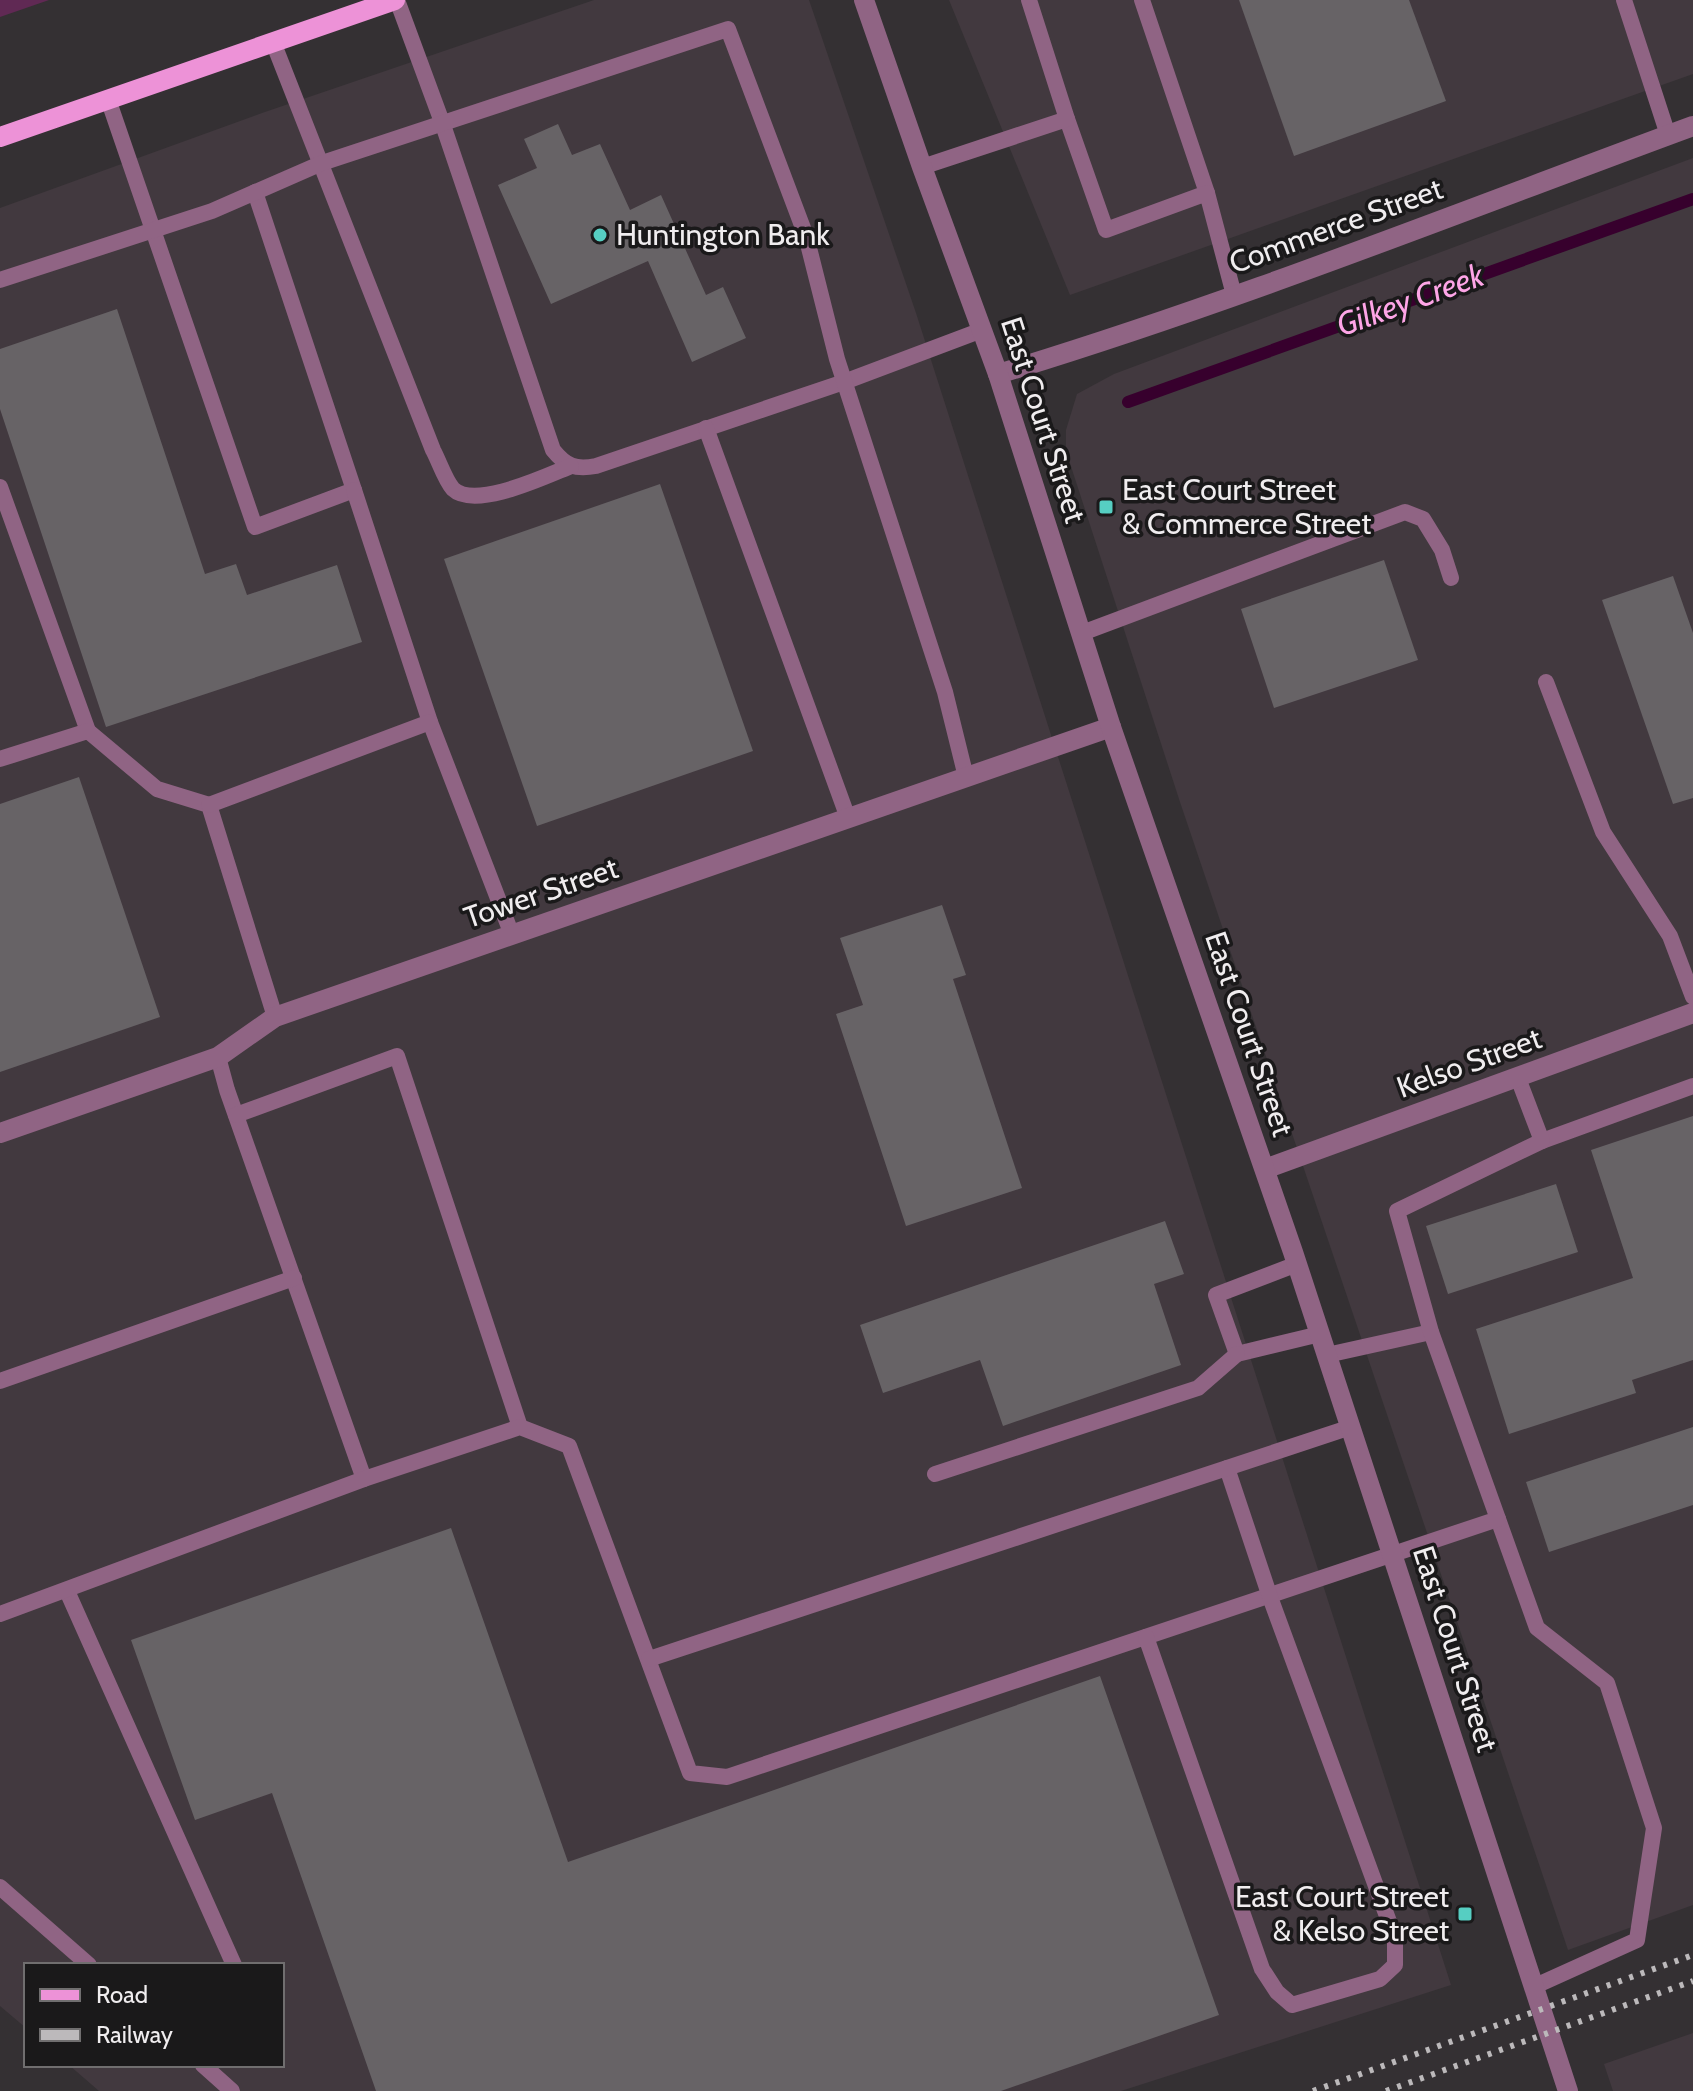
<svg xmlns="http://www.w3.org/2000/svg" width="1693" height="2091" viewBox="0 0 1693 2091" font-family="Cabin,sans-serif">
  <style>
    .built { fill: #42393f }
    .green { fill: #602954 }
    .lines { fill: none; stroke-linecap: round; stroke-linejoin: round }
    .stream { stroke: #37002d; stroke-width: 12 }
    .building { fill: #676366 }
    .service { stroke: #906484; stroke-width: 16 }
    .minor { stroke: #906484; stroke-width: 20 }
    .tertiary { stroke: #906484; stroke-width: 20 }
    .primary { stroke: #ed92d7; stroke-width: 20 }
    .rail { stroke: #bcb9bb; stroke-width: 6; stroke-dasharray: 4 8; stroke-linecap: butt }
    .poi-dot { fill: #56cec2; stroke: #1a191a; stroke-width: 3 }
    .labels { text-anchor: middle; stroke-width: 7; stroke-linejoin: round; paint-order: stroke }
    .street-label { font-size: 30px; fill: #f0edef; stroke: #1a191a }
    .poi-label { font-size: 30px; fill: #f0edef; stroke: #1a191a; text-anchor: start }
    .water-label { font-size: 32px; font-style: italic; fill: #fea5e7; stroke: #1a191a }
  </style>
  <rect width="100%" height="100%" fill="#343033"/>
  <g class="built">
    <polygon points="594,0 809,0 916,313 1451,1985 1121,2091 99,2091 69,2065 282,2065 282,1965 26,1965 26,2028 0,2006 0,208 262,113"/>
    <polygon points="949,0 1693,0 1693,74 1070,295"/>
    <polygon points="1693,158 1693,1905 1568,1950 1180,802 1066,451 1066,430 1077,394 1114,374"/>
    <polygon points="1693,2033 1693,2091 1613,2091 1604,2064"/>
  </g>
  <polygon class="green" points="0,0 49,0 0,17"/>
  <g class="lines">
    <polyline class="stream" points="1128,402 1693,199"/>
  </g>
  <g class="building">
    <polygon points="1239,0 1409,0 1446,101 1294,156"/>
    <polygon points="558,124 572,155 600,144 630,210 661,195 706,295 723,287 746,338 692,362 648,261 551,304 498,185 537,168 524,139"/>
    <polygon points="117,309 205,574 236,564 247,595 337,565 362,642 106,727 0,409 0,349"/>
    <polygon points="660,484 753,751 537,826 444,559"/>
    <polygon points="1384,560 1418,660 1274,708 1241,609"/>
    <polygon points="1673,576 1693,633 1693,798 1673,804 1602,600"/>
    <polygon points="79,777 160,1017 0,1072 0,804"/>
    <polygon points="942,905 966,975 953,979 1022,1188 906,1226 836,1014 863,1005 840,938"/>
    <polygon points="1693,1116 1693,1360 1632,1380 1636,1393 1509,1434 1476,1329 1633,1278 1591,1150"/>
    <polygon points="1556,1184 1578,1252 1448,1294 1426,1226"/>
    <polygon points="1165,1221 1184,1274 1154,1284 1181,1365 1003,1426 980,1360 883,1393 860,1325"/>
    <polygon points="1693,1427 1693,1505 1549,1552 1526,1482"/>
    <polygon points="451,1528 568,1862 1100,1676 1219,2015 1001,2091 376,2091 272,1793 195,1820 131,1640"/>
  </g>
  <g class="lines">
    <g class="service">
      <path d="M397,0l45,122 111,328c13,16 22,20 43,16l248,-84 138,-52"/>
      <polyline points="1142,0 1207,193"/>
      <polyline points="1624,0 1668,135"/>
      <path d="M273,42l160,408c6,11 12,30 20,39 22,21 93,-13 118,-23"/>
      <polyline points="108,99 255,527 354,490 255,192"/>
      <polyline points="1067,119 1106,230 1207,193 1234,295"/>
      <polyline points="922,167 1067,119 1029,0"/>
      <polyline points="0,280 212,211 322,163 728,29 806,236 837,359 945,692 966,777"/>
      <polyline points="706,428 848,818"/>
      <polyline points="0,487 88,731"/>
      <polyline points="354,490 430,722 512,935"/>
      <polyline points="1082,633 1405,512 1423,519 1442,550 1451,578"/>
      <polyline points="1546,682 1603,832 1670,936 1693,997"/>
      <polyline points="0,759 88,731 157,789 209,805 275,1017"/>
      <polyline points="209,805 430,722"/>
      <polyline points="218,1057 227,1090 364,1479"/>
      <polyline points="236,1115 397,1056 520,1427"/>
      <polyline points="1542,1141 1693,1086"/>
      <polyline points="1297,1264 1216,1295 1237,1354 1320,1334"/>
      <polyline points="1327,1355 1431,1332"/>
      <polyline points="0,1381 294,1278"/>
      <polyline points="935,1474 1198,1388 1237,1354"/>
      <polyline points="1498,1519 1537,1628 1607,1683 1654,1828 1637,1940 1533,1987"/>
      <polyline points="67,1591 234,1965"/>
      <polyline points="0,1614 364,1479 520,1427 569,1446 690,1773 727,1777 1498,1519 1431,1332 1397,1211 1542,1141 1518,1078"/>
      <polyline points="1146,1637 1262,1969 1277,1992 1292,2005 1380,1979 1395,1965 1395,1938 1270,1597 1227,1468"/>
      <polyline points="649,1659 1351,1427"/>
      <polyline points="0,1887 89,1965"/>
      <polyline points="203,2065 232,2091"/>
    </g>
    <g class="minor">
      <path d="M998,374c235,-71 464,-163 695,-248"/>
      <polyline points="0,1133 218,1057 275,1017 1111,727"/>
      <polyline points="1265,1169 1693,1013"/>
    </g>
    <polyline class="tertiary" points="864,0 922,167 998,374 1111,727 1293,1252 1568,2091"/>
    <polyline class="primary" points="0,137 395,0"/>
    <g class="rail">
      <polyline points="1313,2091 1693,1955"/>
      <polyline points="1386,2091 1693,1981"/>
    </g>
  </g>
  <g class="poi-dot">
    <circle cx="600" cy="235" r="8"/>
    <rect x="1098" y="499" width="16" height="16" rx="4"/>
    <rect x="1457" y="1906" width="16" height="16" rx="4"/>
  </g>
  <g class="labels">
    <g class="street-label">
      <text transform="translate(1336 226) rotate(-20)" y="10">Commerce Street</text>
      <text transform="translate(1043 420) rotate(72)" y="10">East Court Street</text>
      <text transform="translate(541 893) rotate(-19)" y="10">Tower Street</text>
      <text transform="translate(1249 1034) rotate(71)" y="10">East Court Street</text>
      <text transform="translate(1469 1063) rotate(-20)" y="10">Kelso Street</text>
      <text transform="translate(1455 1649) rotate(72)" y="10">East Court Street</text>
    </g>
    <g class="poi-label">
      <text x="616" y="245">Huntington Bank</text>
      <text x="1122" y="500">East Court Street<tspan x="1122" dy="34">&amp; Commerce Street</tspan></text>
      <text x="1449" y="1907" text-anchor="end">East Court Street<tspan x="1449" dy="34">&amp; Kelso Street</tspan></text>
    </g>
    <g class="water-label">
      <text transform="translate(1410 300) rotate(-20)" y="11">Gilkey Creek</text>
    </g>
  </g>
  <rect x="24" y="1963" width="260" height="104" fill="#1a191a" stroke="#706e6f" stroke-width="2"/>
  <rect x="40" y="1989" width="40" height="12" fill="#ed92d7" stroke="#706e6f" stroke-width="2"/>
  <text x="96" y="2003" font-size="24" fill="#f0edef">Road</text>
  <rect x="40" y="2029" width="40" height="12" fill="#bcb9bb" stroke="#706e6f" stroke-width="2"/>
  <text x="96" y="2043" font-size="24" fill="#f0edef">Railway</text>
</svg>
